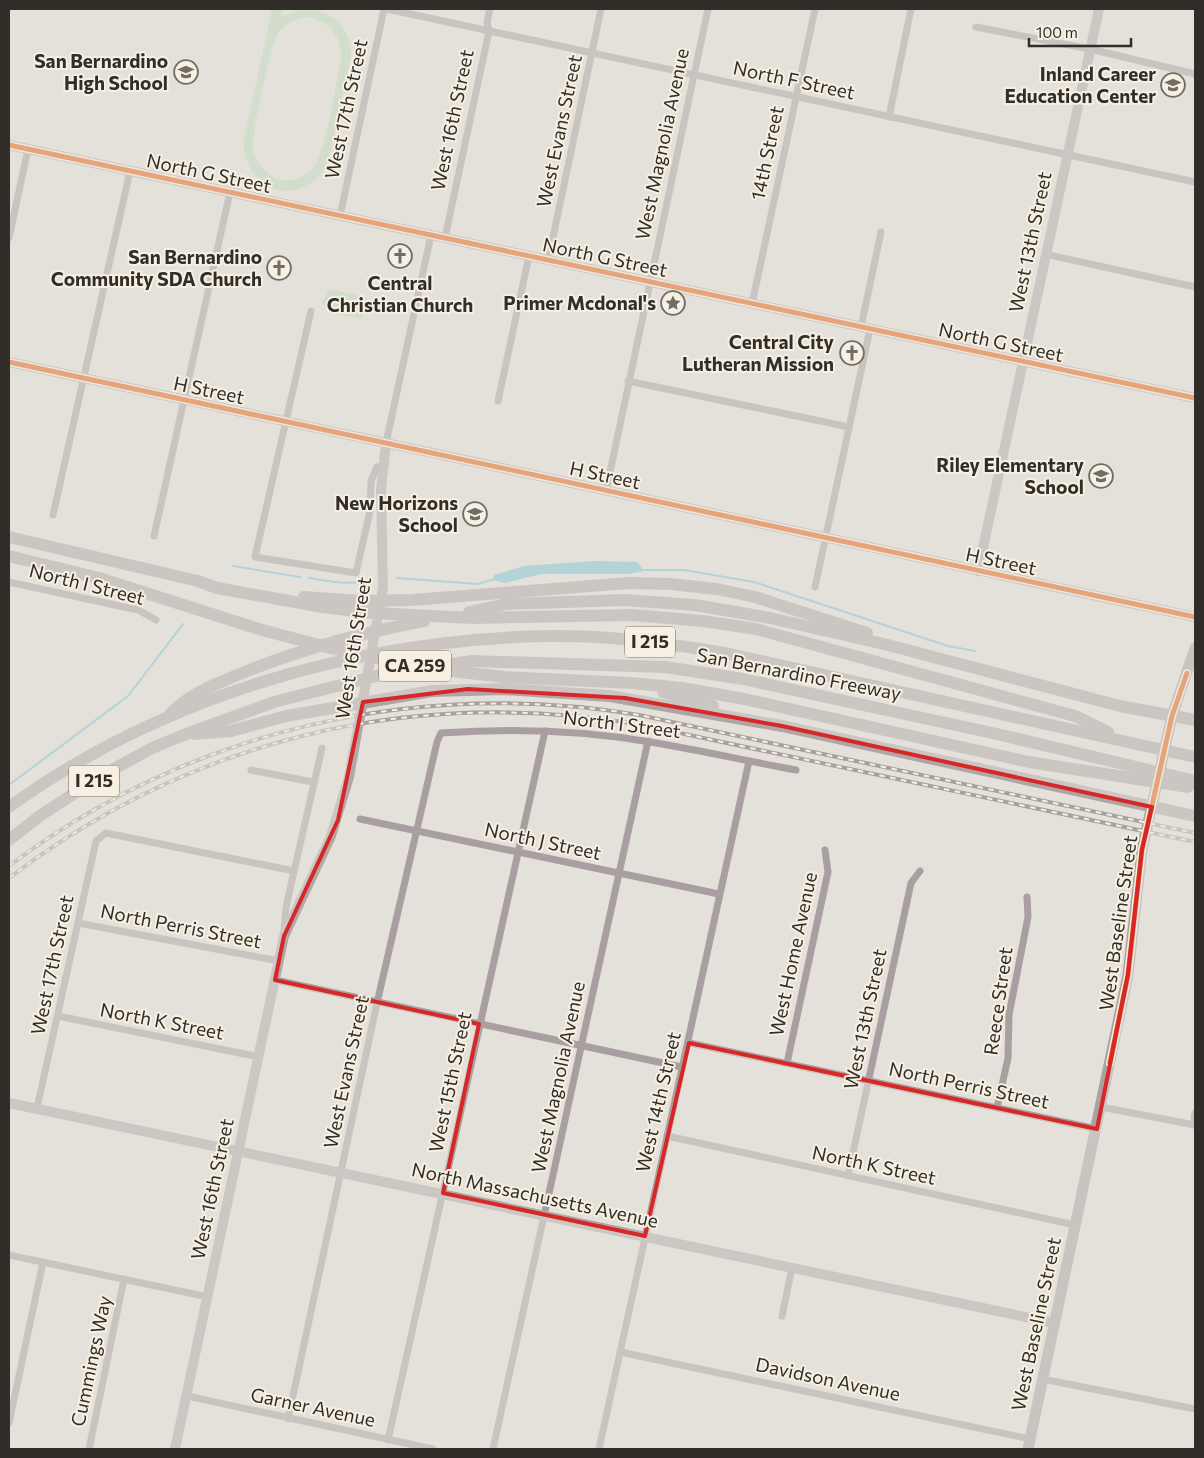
<svg xmlns="http://www.w3.org/2000/svg" width="1204" height="1458" viewBox="0 0 1204 1458" font-family="Commissioner,sans-serif">
  <style>
    .green { fill: #bed7bb; fill-rule: evenodd }
    .water { fill: #77c0d2 }
    .lines { fill: none; stroke-linecap: round; stroke-linejoin: round }
    .stream { stroke: #77c0d2; stroke-width: 2 }
    .street { stroke: #aa9fa0; stroke-width: 7 }
    .secondary { stroke: #b1a7a7; stroke-width: 10 }
    .primary { stroke: #aca0a0; stroke-width: 11 }
    .highway { stroke: #afa5a4; stroke-width: 12 }
    .rail-casing { stroke: #a7a09e; stroke-width: 4 }
    .rail { stroke: #f7f0e2; stroke-width: 2; stroke-dasharray: 5.5; stroke-linecap: butt }
    .cycleway-casing { stroke: #f7f0e2; stroke-width: 8 }
    .cycleway { stroke: #e8590c; stroke-width: 5 }
    .marked { fill: none; stroke: #d62828; stroke-width: 4; stroke-linejoin: round }
    .labels { text-anchor: middle; stroke-width: 4; stroke-linejoin: round; paint-order: stroke }
    .shield { fill: #f7f0e2; stroke: #6c6860; stroke-width: 1 }
    .shield-label { font-size: 18px; font-weight: bold; fill: #312e29 }
    .poi-label { font-size: 19px; font-weight: bold; fill: #312e29; stroke: #f7f0e2; text-anchor: end }
    .street-label { font-size: 19px; fill: #312e29; stroke: #f7f0e2 }
  </style>
  <rect width="100%" height="100%" fill="#e4e1da"/>
  <g class="green">
    <path d="M272,9h10l-1,8c33,-17 70,-1 70,38 -5,25 -11,50 -16,75 -3,12 -4,27 -10,37 -9,18 -33,29 -52,21 -20,-9 -28,-25 -30,-45zM307,17c22,4 34,18 34,40 -5,26 -14,88 -26,108 -8,12 -26,20 -40,13 -11,-6 -20,-17 -22,-30 -2,-11 19,-105 25,-115 8,-10 17,-14 29,-16z"/>
    <polygon points="330,289 367,297 362,319 330,313 322,302"/>
  </g>
  <polygon class="water" points="594,561 637,562 644,571 628,574 541,574 505,583 492,580 494,575 524,566"/>
  <g class="lines">
    <g class="stream">
      <polyline points="233,566 300,577"/>
      <polyline points="644,570 684,570 754,582 948,646 975,651"/>
      <path d="M309,578c19,3 41,8 60,2"/>
      <polyline points="397,578 477,584 492,580"/>
      <polyline points="9,785 128,696 183,624"/>
    </g>
    <g class="street">
      <polyline points="387,9 1195,182"/>
      <polyline points="976,27 1090,49 1195,74"/>
      <polyline points="889,117 911,9"/>
      <polyline points="340,216 384,9"/>
      <polyline points="9,238 28,149"/>
      <polyline points="445,238 489,31 487,22 490,9"/>
      <polyline points="1045,254 1195,287"/>
      <polyline points="548,261 601,9"/>
      <polyline points="752,304 815,9"/>
      <polyline points="311,311 255,557 356,573 370,511 371,481 377,467 383,466"/>
      <polyline points="861,327 881,232"/>
      <polyline points="628,381 849,427"/>
      <polyline points="498,401 529,256"/>
      <polyline points="386,443 431,235"/>
      <polyline points="606,491 708,9"/>
      <polyline points="53,515 130,171"/>
      <polyline points="154,536 230,192"/>
      <polyline points="9,582 138,610 156,620"/>
      <polyline points="815,587 870,329"/>
      <polyline points="251,770 313,782"/>
      <polyline points="360,819 719,894"/>
      <polyline points="78,923 279,961"/>
      <polyline points="284,931 286,907 322,748"/>
      <polyline points="275,980 682,1067"/>
      <polyline points="58,1016 259,1057"/>
      <polyline points="689,1043 1097,1129"/>
      <polyline points="787,1063 828,872 825,850"/>
      <polyline points="1101,1107 1195,1125"/>
      <polyline points="37,1108 96,841 106,833 294,871"/>
      <polyline points="997,1108 1008,1058 1009,1015 1028,917 1027,897"/>
      <polyline points="1193,1125 1195,1113"/>
      <polyline points="667,1136 1075,1225"/>
      <polyline points="848,1176 911,883 920,871"/>
      <polyline points="9,1255 208,1297"/>
      <polyline points="782,1316 792,1268"/>
      <polyline points="620,1352 1030,1439"/>
      <polyline points="1042,1379 1195,1409"/>
      <polyline points="187,1396 433,1449"/>
      <path d="M288,1419l89,-416 60,-261 4,-9c69,-5 141,-3 209,9 49,8 97,19 146,28"/>
      <polyline points="9,1423 43,1262"/>
      <polyline points="388,1440 545,731"/>
      <polyline points="89,1449 124,1279"/>
      <polyline points="493,1449 648,741"/>
      <polyline points="599,1449 749,761"/>
    </g>
    <g class="secondary">
      <polyline points="9,145 1195,398"/>
      <polyline points="9,362 1195,617"/>
      <polyline points="978,571 1099,9"/>
      <polyline points="9,1103 1054,1323"/>
      <polyline points="175,1449 284,936 331,836 349,777 383,588 381,490 386,443"/>
    </g>
    <polyline class="primary" points="1028,1449 1128,975 1142,850 1172,716 1195,648"/>
    <g class="highway">
      <polyline points="9,537 198,581 217,588 322,607 373,613 473,618 632,615 703,621 756,629 1075,716 1108,732"/>
      <polyline points="9,556 99,578 262,630 342,651 414,666"/>
      <polyline points="304,597 361,601 412,600 629,583 670,584 717,589 755,597 867,633"/>
      <polyline points="469,612 507,604 624,600 695,605 770,618 884,644 1120,706 1195,720"/>
      <polyline points="443,670 504,677 632,683 682,688 744,699 1029,762 1188,787"/>
      <polyline points="663,692 713,706"/>
      <path d="M171,713c20,-20 41,-27 66,-38 61,-25 123,-42 187,-54"/>
      <polyline points="195,734 231,731 286,716 432,691 504,689 610,696 782,726 1195,816"/>
      <path d="M9,807c155,-112 349,-167 539,-171 60,-1 118,7 177,17l470,104"/>
      <polyline points="9,840 41,815 101,776 152,748 186,734 274,702 384,674 472,661 665,667 743,679 997,734 1195,781"/>
    </g>
    <g class="rail-casing">
      <g id="rail">
        <path d="M9,866c180,-136 408,-188 630,-151l556,118"/>
        <path d="M9,878c183,-139 401,-191 628,-154l558,118"/>
      </g>
    </g>
    <use href="#rail" class="rail"/>
    <g class="cycleway-casing">
      <g id="cycleway">
        <polyline points="9,145 1195,398"/>
        <polyline points="9,362 1195,617"/>
        <polyline points="1110,1063 1128,975 1142,850 1172,716 1187,673"/>
      </g>
    </g>
    <use href="#cycleway" class="cycleway"/>
  </g>
  <path d="M0 0H1204V1458H0ZM468,689l157,9 157,28 370,81 -10,43 -14,125 -31,154 -408,-86 -44,193 -202,-43 36,-169 -204,-44 9,-44 54,-116 25,-118z" fill="#e4e1da" fill-opacity=".55" fill-rule="evenodd"/>
  <path class="marked" d="M468,689l157,9 157,28 370,81 -10,43 -14,125 -31,154 -408,-86 -44,193 -202,-43 36,-169 -204,-44 9,-44 54,-116 25,-118z"/>
  <defs>
    <g id="school-ring" transform="scale(1.25)"><circle r="9.5" fill="#f7f0e2" stroke="#706d67" stroke-width="1.5"/><path d="M0-5L7-2L0 1L-7-2ZM-4 1L0 2.5L4 1V4Q0 6-4 4Z" fill="#706d67"/></g>
    <g id="church-ring" transform="scale(1.25)"><circle r="9.5" fill="#f7f0e2" stroke="#706d67" stroke-width="1.5"/><path d="M-1.2-6h2.4v3.5h3.3v2.4h-3.3V6h-2.4V-.1h-3.3v-2.4h3.3Z" fill="#706d67"/></g>
    <g id="sight-ring" transform="scale(1.25)"><circle r="9.5" fill="#f7f0e2" stroke="#706d67" stroke-width="1.5"/><path d="M0-6L1.8-2.2L6-1.7L2.9 1.2L3.7 5.4L0 3.3L-3.7 5.4L-2.9 1.2L-6-1.7L-1.8-2.2Z" fill="#706d67"/></g>
  </defs>
  <g fill-rule="evenodd">
    <use href="#school-ring" x="186" y="72"/>
    <use href="#school-ring" x="1173" y="85"/>
    <use href="#church-ring" x="400" y="256"/>
    <use href="#church-ring" x="279" y="268"/>
    <use href="#sight-ring" x="673" y="303"/>
    <use href="#church-ring" x="852" y="353"/>
    <use href="#school-ring" x="1101" y="476"/>
    <use href="#school-ring" x="475" y="514"/>
  </g>
  <g class="labels">
    <g class="shield">
      <rect x="625" y="626.5" width="50" height="31" rx="4"/>
      <rect x="379" y="650.5" width="72" height="31" rx="4"/>
      <rect x="69" y="765.5" width="50" height="31" rx="4"/>
    </g>
    <g class="shield-label">
      <text x="650" y="648">I 215</text>
      <text x="415" y="672">CA 259</text>
      <text x="94" y="787">I 215</text>
    </g>
    <g class="poi-label">
      <text x="168" y="68">San Bernardino<tspan x="168" dy="22">High School</tspan></text>
      <text x="1156" y="81">Inland Career<tspan x="1156" dy="22">Education Center</tspan></text>
      <text x="262" y="264">San Bernardino<tspan x="262" dy="22">Community SDA Church</tspan></text>
      <text x="400" y="290" text-anchor="middle">Central<tspan x="400" dy="22">Christian Church</tspan></text>
      <text x="656" y="310">Primer Mcdonal's</text>
      <text x="834" y="349">Central City<tspan x="834" dy="22">Lutheran Mission</tspan></text>
      <text x="1084" y="472">Riley Elementary<tspan x="1084" dy="22">School</tspan></text>
      <text x="458" y="510">New Horizons<tspan x="458" dy="22">School</tspan></text>
    </g>
    <g class="street-label">
      <text transform="translate(794 80) rotate(12)" y="7">North F Street</text>
      <text transform="translate(346 109) rotate(-78)" y="7">West 17th Street</text>
      <text transform="translate(452 120) rotate(-78)" y="7">West 16th Street</text>
      <text transform="translate(559 131) rotate(-78)" y="7">West Evans Street</text>
      <text transform="translate(662 144) rotate(-78)" y="7">West Magnolia Avenue</text>
      <text transform="translate(767 153) rotate(-78)" y="7">14th Street</text>
      <text transform="translate(209 173) rotate(12)" y="7">North G Street</text>
      <text transform="translate(1030 242) rotate(-78)" y="7">West 13th Street</text>
      <text transform="translate(605 257) rotate(12)" y="7">North G Street</text>
      <text transform="translate(1001 342) rotate(12)" y="7">North G Street</text>
      <text transform="translate(209 390) rotate(12)" y="7">H Street</text>
      <text transform="translate(605 475) rotate(12)" y="7">H Street</text>
      <text transform="translate(1001 561) rotate(12)" y="7">H Street</text>
      <text transform="translate(87 584) rotate(14)" y="7">North I Street</text>
      <text transform="translate(353 648) rotate(-81)" y="7">West 16th Street</text>
      <text transform="translate(799 674) rotate(11)" y="7">San Bernardino Freeway</text>
      <text transform="translate(622 724) rotate(7)" y="7">North I Street</text>
      <text transform="translate(543 841) rotate(12)" y="7">North J Street</text>
      <text transform="translate(1118 923) rotate(-82)" y="7">West Baseline Street</text>
      <text transform="translate(181 926) rotate(11)" y="7">North Perris Street</text>
      <text transform="translate(793 954) rotate(-78)" y="7">West Home Avenue</text>
      <text transform="translate(52 965) rotate(-78)" y="7">West 17th Street</text>
      <text transform="translate(998 1001) rotate(-82)" y="7">Reece Street</text>
      <text transform="translate(865 1019) rotate(-78)" y="7">West 13th Street</text>
      <text transform="translate(162 1021) rotate(11)" y="7">North K Street</text>
      <text transform="translate(346 1072) rotate(-78)" y="7">West Evans Street</text>
      <text transform="translate(558 1077) rotate(-78)" y="7">West Magnolia Avenue</text>
      <text transform="translate(450 1082) rotate(-78)" y="7">West 15th Street</text>
      <text transform="translate(969 1085) rotate(12)" y="7">North Perris Street</text>
      <text transform="translate(658 1102) rotate(-77)" y="7">West 14th Street</text>
      <text transform="translate(874 1165) rotate(12)" y="7">North K Street</text>
      <text transform="translate(212 1189) rotate(-78)" y="7">West 16th Street</text>
      <text transform="translate(535 1195) rotate(12)" y="7">North Massachusetts Avenue</text>
      <text transform="translate(1036 1324) rotate(-78)" y="7">West Baseline Street</text>
      <text transform="translate(91 1361) rotate(-78)" y="7">Cummings Way</text>
      <text transform="translate(828 1379) rotate(12)" y="7">Davidson Avenue</text>
      <text transform="translate(313 1407) rotate(12)" y="7">Garner Avenue</text>
    </g>
  </g>
  <rect width="1204" height="1458" fill="none" stroke="#312e29" stroke-width="20"/>
  <path d="M1029 38v8h102v-8" fill="none" stroke="#312e29" stroke-width="2.5"/>
  <text x="1036" y="38" font-size="15" fill="#312e29" stroke="#f7f0e2" stroke-width="4" paint-order="stroke">100 m</text>
</svg>
